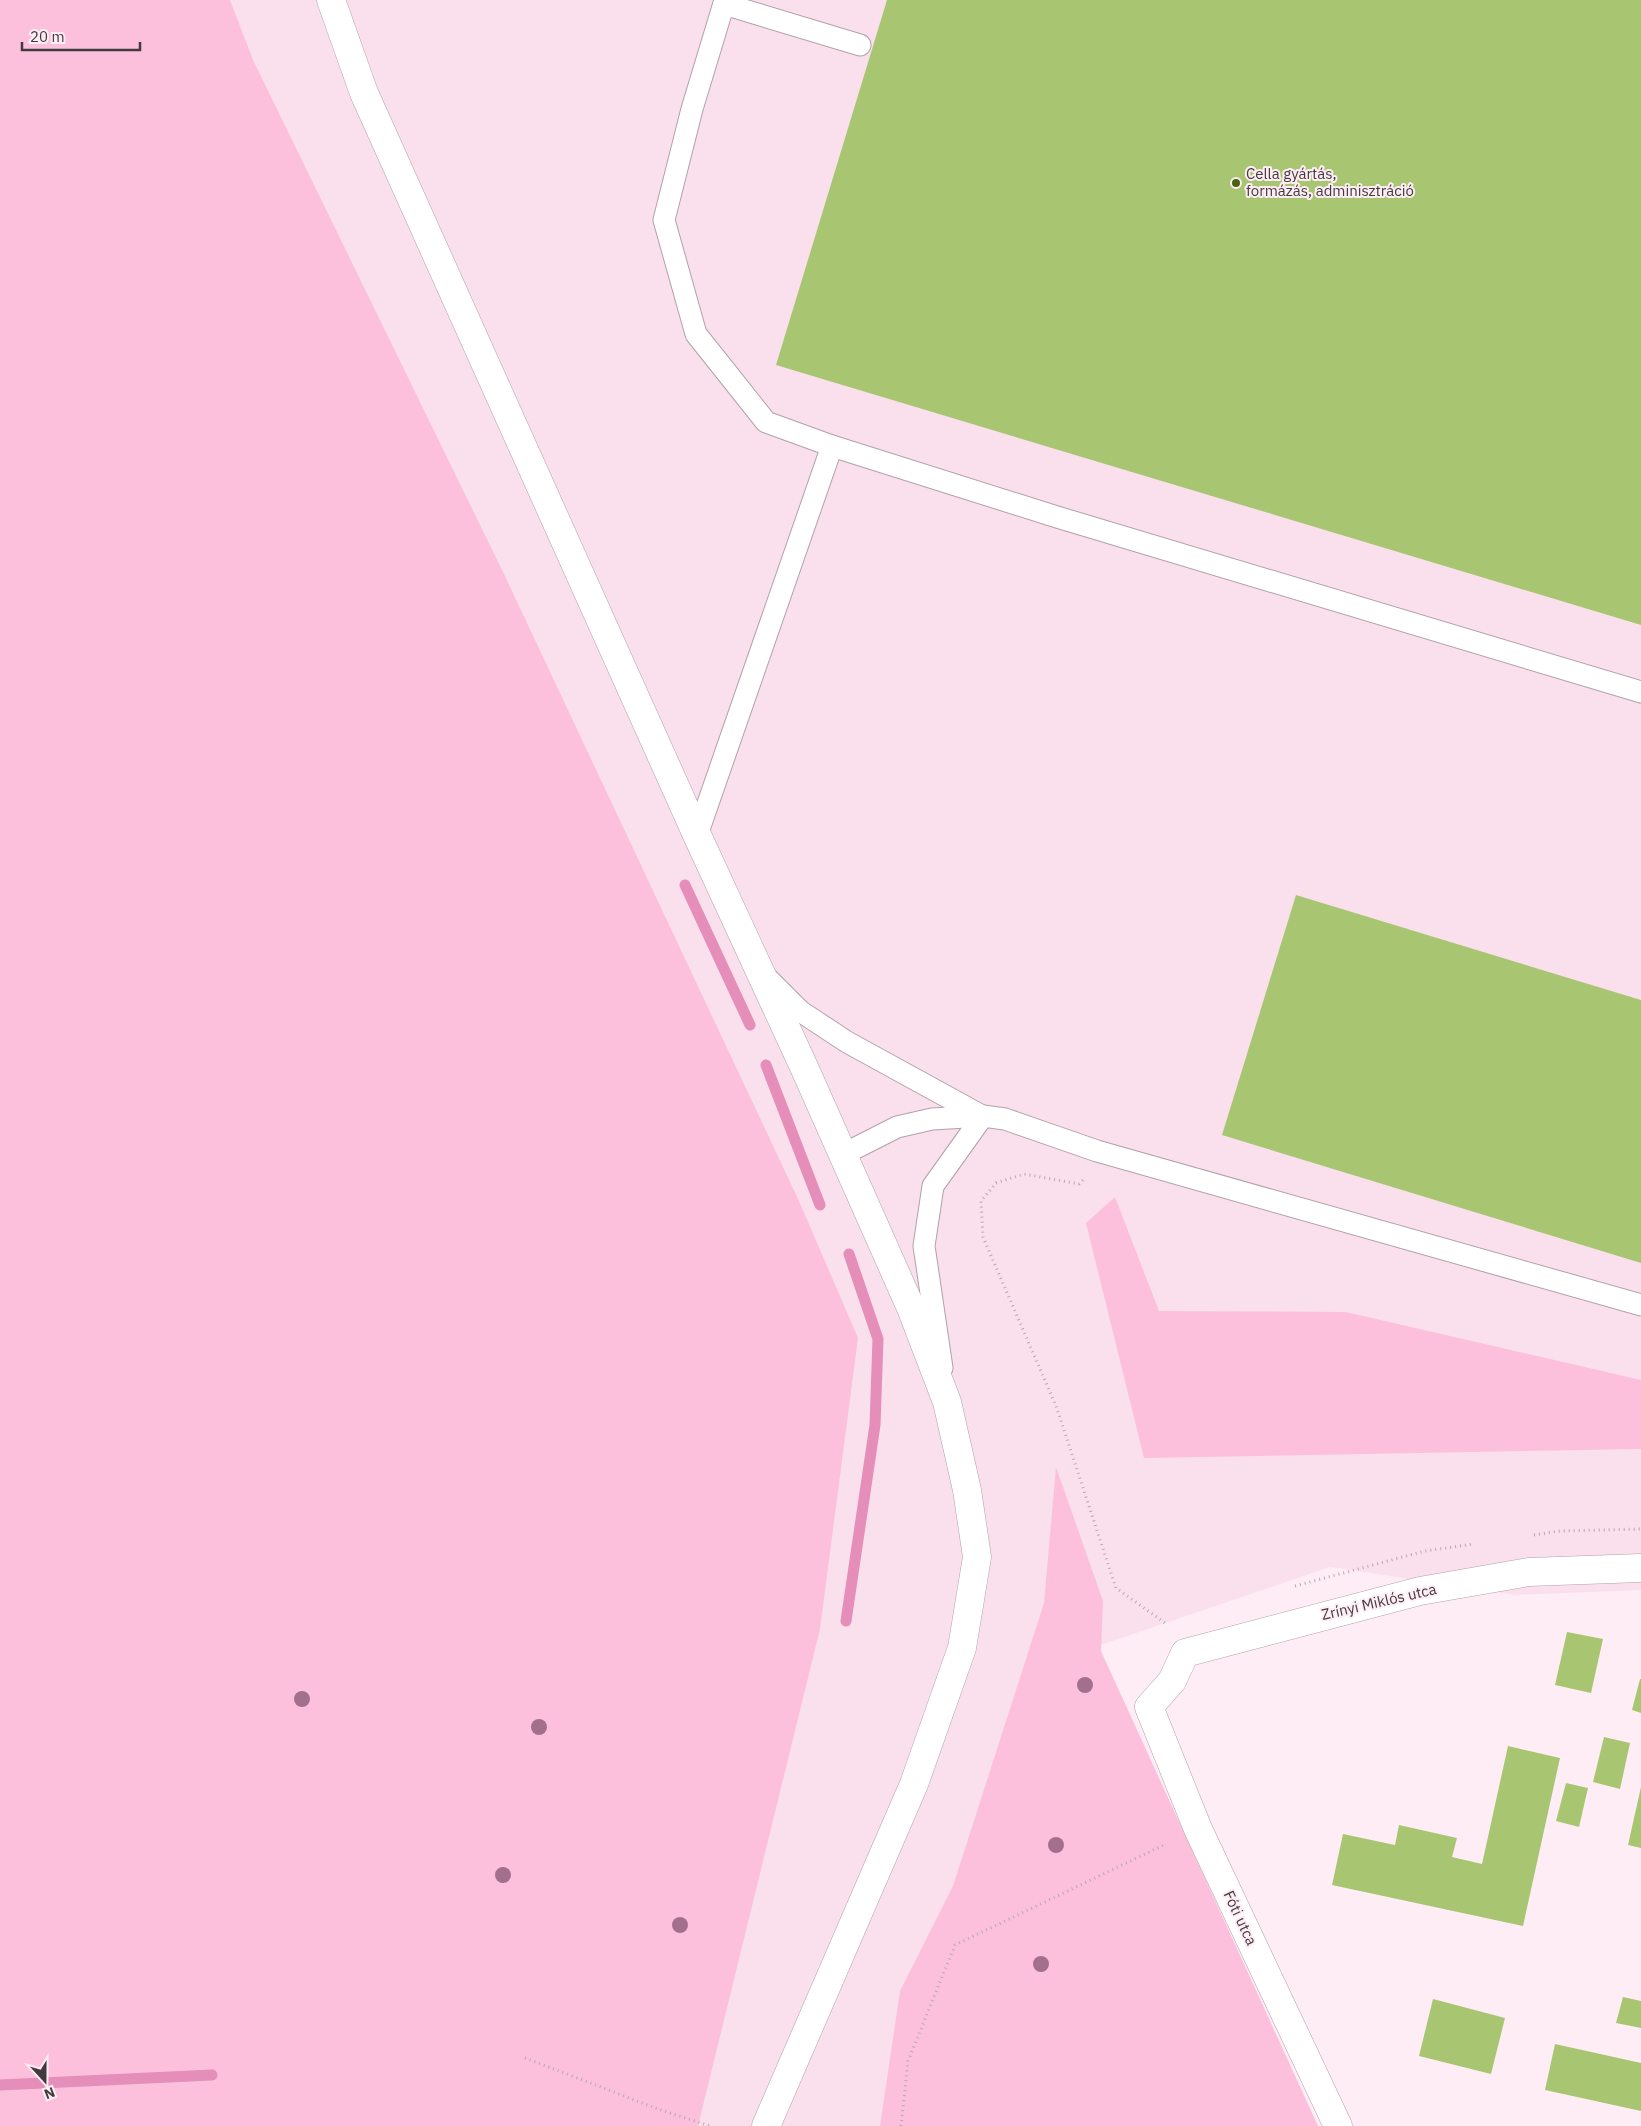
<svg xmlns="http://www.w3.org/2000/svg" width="1641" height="2126" viewBox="0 0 1641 2126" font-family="'IBM Plex Sans',sans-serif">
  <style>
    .built { fill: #fae0ec }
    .green { fill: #fcc0dc }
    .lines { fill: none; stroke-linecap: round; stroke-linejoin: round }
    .stream { stroke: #e48eb9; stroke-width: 11 }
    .building { fill: #a8c671 }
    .lane-casing { stroke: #b2a1a8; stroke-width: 23 }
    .street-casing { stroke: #b2a1a8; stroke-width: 29 }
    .path { stroke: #b5a8ae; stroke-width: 3; stroke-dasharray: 1 4; stroke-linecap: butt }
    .lane { stroke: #fff; stroke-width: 21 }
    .street { stroke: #fff; stroke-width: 28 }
    .tree { fill: #a26f8d }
    .poi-dot { fill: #4b6210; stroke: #ffedf5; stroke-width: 2 }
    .labels { text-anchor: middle; stroke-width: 4; stroke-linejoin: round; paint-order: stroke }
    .poi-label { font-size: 15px; fill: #423b3e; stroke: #ffedf5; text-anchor: start }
    .street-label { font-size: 15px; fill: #423b3e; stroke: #ffedf5 }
  </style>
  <rect width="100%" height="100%" fill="#ffedf5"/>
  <polygon class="built" points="0,0 1641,0 1641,1590 1516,1595 1330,1567 1092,1648 1307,2126 0,2126"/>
  <g class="green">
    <polygon points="0,0 230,0 253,60 504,574 799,1201 858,1338 820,1629 698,2126 0,2126"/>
    <polygon points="1115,1197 1159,1311 1346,1312 1641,1380 1641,1449 1144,1458 1086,1223"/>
    <polygon points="1056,1467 1103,1601 1101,1651 1318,2126 880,2126 900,1991 953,1886 1044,1603"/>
  </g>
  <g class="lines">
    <g class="stream">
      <polyline points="685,885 750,1025"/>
      <polyline points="766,1065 820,1205"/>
      <polyline points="846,1621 875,1425 878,1339 849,1254"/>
      <polyline points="0,2085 212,2075"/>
    </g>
  </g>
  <g class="building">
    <polygon points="887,0 1641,0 1641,625 776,365"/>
    <polygon points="1296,895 1641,1000 1641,1263 1222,1135"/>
    <polygon points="1567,1632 1603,1639 1591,1693 1555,1685"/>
    <polygon points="1640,1679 1641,1679 1641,1713 1632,1710"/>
    <polygon points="1604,1737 1630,1743 1620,1789 1593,1782"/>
    <polygon points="1508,1746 1560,1758 1523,1926 1332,1885 1343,1834 1395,1845 1399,1825 1457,1838 1452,1857 1482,1864"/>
    <polygon points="1566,1783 1588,1788 1579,1827 1556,1821"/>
    <polygon points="1641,1787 1641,1848 1628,1845"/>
    <polygon points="1623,1997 1641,2001 1641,2028 1616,2023"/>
    <polygon points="1433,1999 1505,2018 1491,2074 1419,2056"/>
    <polygon points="1555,2044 1641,2063 1641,2111 1545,2090"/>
  </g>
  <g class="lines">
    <g class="lane-casing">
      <g id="lane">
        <polyline points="725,0 692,109 664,220 696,334 766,422 832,446 1057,517 1641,692"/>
        <polyline points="724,4 860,45"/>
        <polyline points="697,835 832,446"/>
        <polyline points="767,978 800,1011 847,1042 982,1116"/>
        <polyline points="842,1155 897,1127 932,1119 983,1116 1005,1119 1097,1151 1641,1305"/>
        <polyline points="942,1368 924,1246 933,1186 983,1116"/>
      </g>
    </g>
    <g class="street-casing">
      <g id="street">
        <polyline points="331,0 364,93 697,835 804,1067 911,1308 947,1402 967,1490 977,1557 962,1648 914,1784 766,2126"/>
        <polyline points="1338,2126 1198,1829 1149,1707 1172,1681 1185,1653 1420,1591 1529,1572 1641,1568"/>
      </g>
    </g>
    <g class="path">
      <polyline points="1083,1180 1079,1184 1024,1174 996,1183 981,1201 983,1237 1056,1406 1116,1588 1168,1625"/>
      <polyline points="1534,1535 1560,1531 1641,1529"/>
      <polyline points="1295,1586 1425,1551 1474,1544"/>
      <polyline points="525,2058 658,2109 710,2126"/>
      <polyline points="901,2126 908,2061 955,1945 1166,1844"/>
    </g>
    <use href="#lane" class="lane"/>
    <use href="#street" class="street"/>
  </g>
  <g class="tree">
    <circle cx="1085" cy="1685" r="8"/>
    <circle cx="302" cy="1699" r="8"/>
    <circle cx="539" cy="1727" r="8"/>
    <circle cx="1056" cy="1845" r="8"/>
    <circle cx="503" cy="1875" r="8"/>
    <circle cx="680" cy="1925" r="8"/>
    <circle cx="1041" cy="1964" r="8"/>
  </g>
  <circle class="poi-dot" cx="1236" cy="183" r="5"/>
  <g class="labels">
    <g class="poi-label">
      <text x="1246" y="179">Cella gyártás,<tspan x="1246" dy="17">formázás, adminisztráció</tspan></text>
    </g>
    <g class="street-label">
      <text transform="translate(1379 1602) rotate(-13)" y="5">Zrínyi Miklós utca</text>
      <text transform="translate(1240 1918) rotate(65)" y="5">Fóti utca</text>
    </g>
  </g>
  <g transform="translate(45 2081) rotate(159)" stroke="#ffedf5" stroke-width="4" paint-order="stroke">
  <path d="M0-4L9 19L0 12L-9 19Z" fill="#423b3e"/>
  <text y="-8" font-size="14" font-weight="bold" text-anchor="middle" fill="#423b3e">N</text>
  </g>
  <path d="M22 42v8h118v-8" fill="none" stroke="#423b3e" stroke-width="2.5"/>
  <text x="30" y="42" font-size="15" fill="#423b3e" stroke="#ffedf5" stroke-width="4" paint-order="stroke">20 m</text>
</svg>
